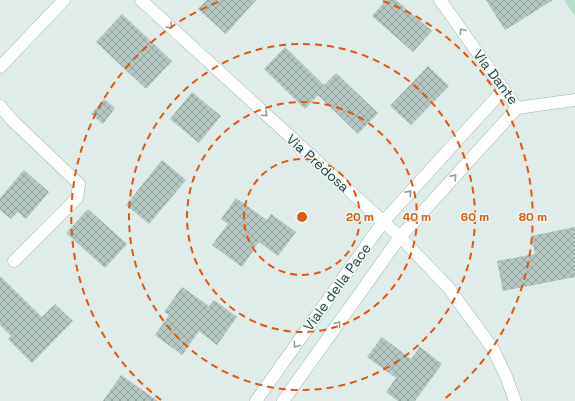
<svg xmlns="http://www.w3.org/2000/svg" width="575" height="401" viewBox="0 0 575 401" font-family="'Space Grotesk',sans-serif">
  <style>
    .green { fill: #b6e0ca }
    .building { fill: url(#building-cross-hatch) }
    .lines { fill: none; stroke-linecap: round; stroke-linejoin: round }
    .street-casing { stroke: #a1b4b2; stroke-width: 13 }
    .street { stroke: #fff; stroke-width: 12 }
    .oneway { stroke: #8e9e9e }
    .ring { fill: none; stroke: #de580e; stroke-width: 2; stroke-dasharray: 7 5 }
    .labels { text-anchor: middle; stroke-width: 3; stroke-linejoin: round; paint-order: stroke }
    .street-label { font-size: 14px; fill: #1e3e3c; stroke: #f0f9f6 }
    .centre { fill: #de580e; stroke: #f0f9f6; stroke-width: 2 }
    .ring-label { font-size: 12px; text-anchor: middle; font-weight: bold; fill: #de580e; stroke: #f0f9f6; stroke-width: 3; stroke-linejoin: round; paint-order: stroke }
  </style>
  <defs>
    <pattern id="building-cross-hatch" width="8" height="8" patternUnits="userSpaceOnUse"><rect width="8" height="8" fill="#b4c7c3"/><path d="M0 0l8 8M0 8l8-8" fill="none" stroke="#92a3a0"/></pattern>
  </defs>
  <rect width="100%" height="100%" fill="#dfece9"/>
  <polygon class="green" points="564,0 575,0 575,16"/>
  <g class="building">
    <polygon points="207,0 256,0 226,34 198,9"/>
    <polygon points="386,0 396,0 432,31 413,52 372,16"/>
    <polygon points="486,0 553,0 505,30"/>
    <polygon points="122,14 172,61 146,89 96,42"/>
    <polygon points="285,47 324,85 336,73 378,113 358,134 318,95 305,109 264,69"/>
    <polygon points="428,66 449,86 411,125 390,106"/>
    <polygon points="192,92 221,116 199,143 170,119"/>
    <polygon points="104,99 115,108 103,124 91,114"/>
    <polygon points="162,160 186,180 149,224 126,205"/>
    <polygon points="24,170 49,192 26,219 18,212 11,219 0,210 0,198"/>
    <polygon points="236,198 267,220 271,214 296,232 278,256 259,242 242,267 212,245 228,224 221,219"/>
    <polygon points="88,209 127,244 105,268 66,233"/>
    <polygon points="575,227 575,277 503,291 497,261 535,254 531,236"/>
    <polygon points="0,276 42,317 55,304 73,321 32,363 8,339 11,336 0,325"/>
    <polygon points="182,287 209,306 214,300 237,317 217,345 199,331 182,355 155,335 169,315 164,312"/>
    <polygon points="382,337 411,359 420,347 442,364 415,401 398,401 386,392 396,378 367,357"/>
    <polygon points="121,375 158,401 103,401"/>
  </g>
  <g class="lines">
    <g class="street-casing">
      <g id="street">
        <polyline points="141,0 400,237 448,287 493,349 506,376 515,401"/>
        <polyline points="440,0 517,108"/>
        <polyline points="0,67 64,0"/>
        <polyline points="0,106 12,120 79,184 77,198 14,261"/>
        <polyline points="517,108 575,100"/>
        <polyline points="256,401 383,222 504,89"/>
        <polyline points="283,401 400,237 517,108"/>
      </g>
    </g>
    <use href="#street" class="street"/>
  </g>
  <defs><path id="oneway-chevron" d="M-2-3.5L2.5 0L-2 3.5" fill="none" stroke-width="1.6" stroke-linecap="round" stroke-linejoin="round"/></defs>
  <g class="oneway">
    <use href="#oneway-chevron" transform="translate(170 26) rotate(42)"/>
    <use href="#oneway-chevron" transform="translate(462 31) rotate(-126)"/>
    <use href="#oneway-chevron" transform="translate(265 114) rotate(42)"/>
    <use href="#oneway-chevron" transform="translate(454 177) rotate(-48)"/>
    <use href="#oneway-chevron" transform="translate(409 193) rotate(-48)"/>
    <use href="#oneway-chevron" transform="translate(338 324) rotate(-54)"/>
    <use href="#oneway-chevron" transform="translate(296 345) rotate(126)"/>
  </g>
  <g class="ring">
    <circle cx="302" cy="217" r="58"/>
    <circle cx="302" cy="217" r="115"/>
    <circle cx="302" cy="217" r="173"/>
    <path d="M161 400A231 231 0 0 1 221 1M383 1A231 231 0 0 1 443 400"/>
  </g>
  <g class="labels">
    <g class="street-label">
      <text transform="translate(496 77) rotate(53)" y="5">Via Dante</text>
      <text transform="translate(318 163) rotate(42)" y="5">Via Predosa</text>
      <text transform="translate(337 287) rotate(-54)" y="5">Viale della Pace</text>
    </g>
  </g>
  <circle cx="302" cy="217" r="6" class="centre"/>
  <g class="ring-label">
    <text x="360" y="221">20 m</text>
    <text x="417" y="221">40 m</text>
    <text x="475" y="221">60 m</text>
    <text x="533" y="221">80 m</text>
  </g>
</svg>
